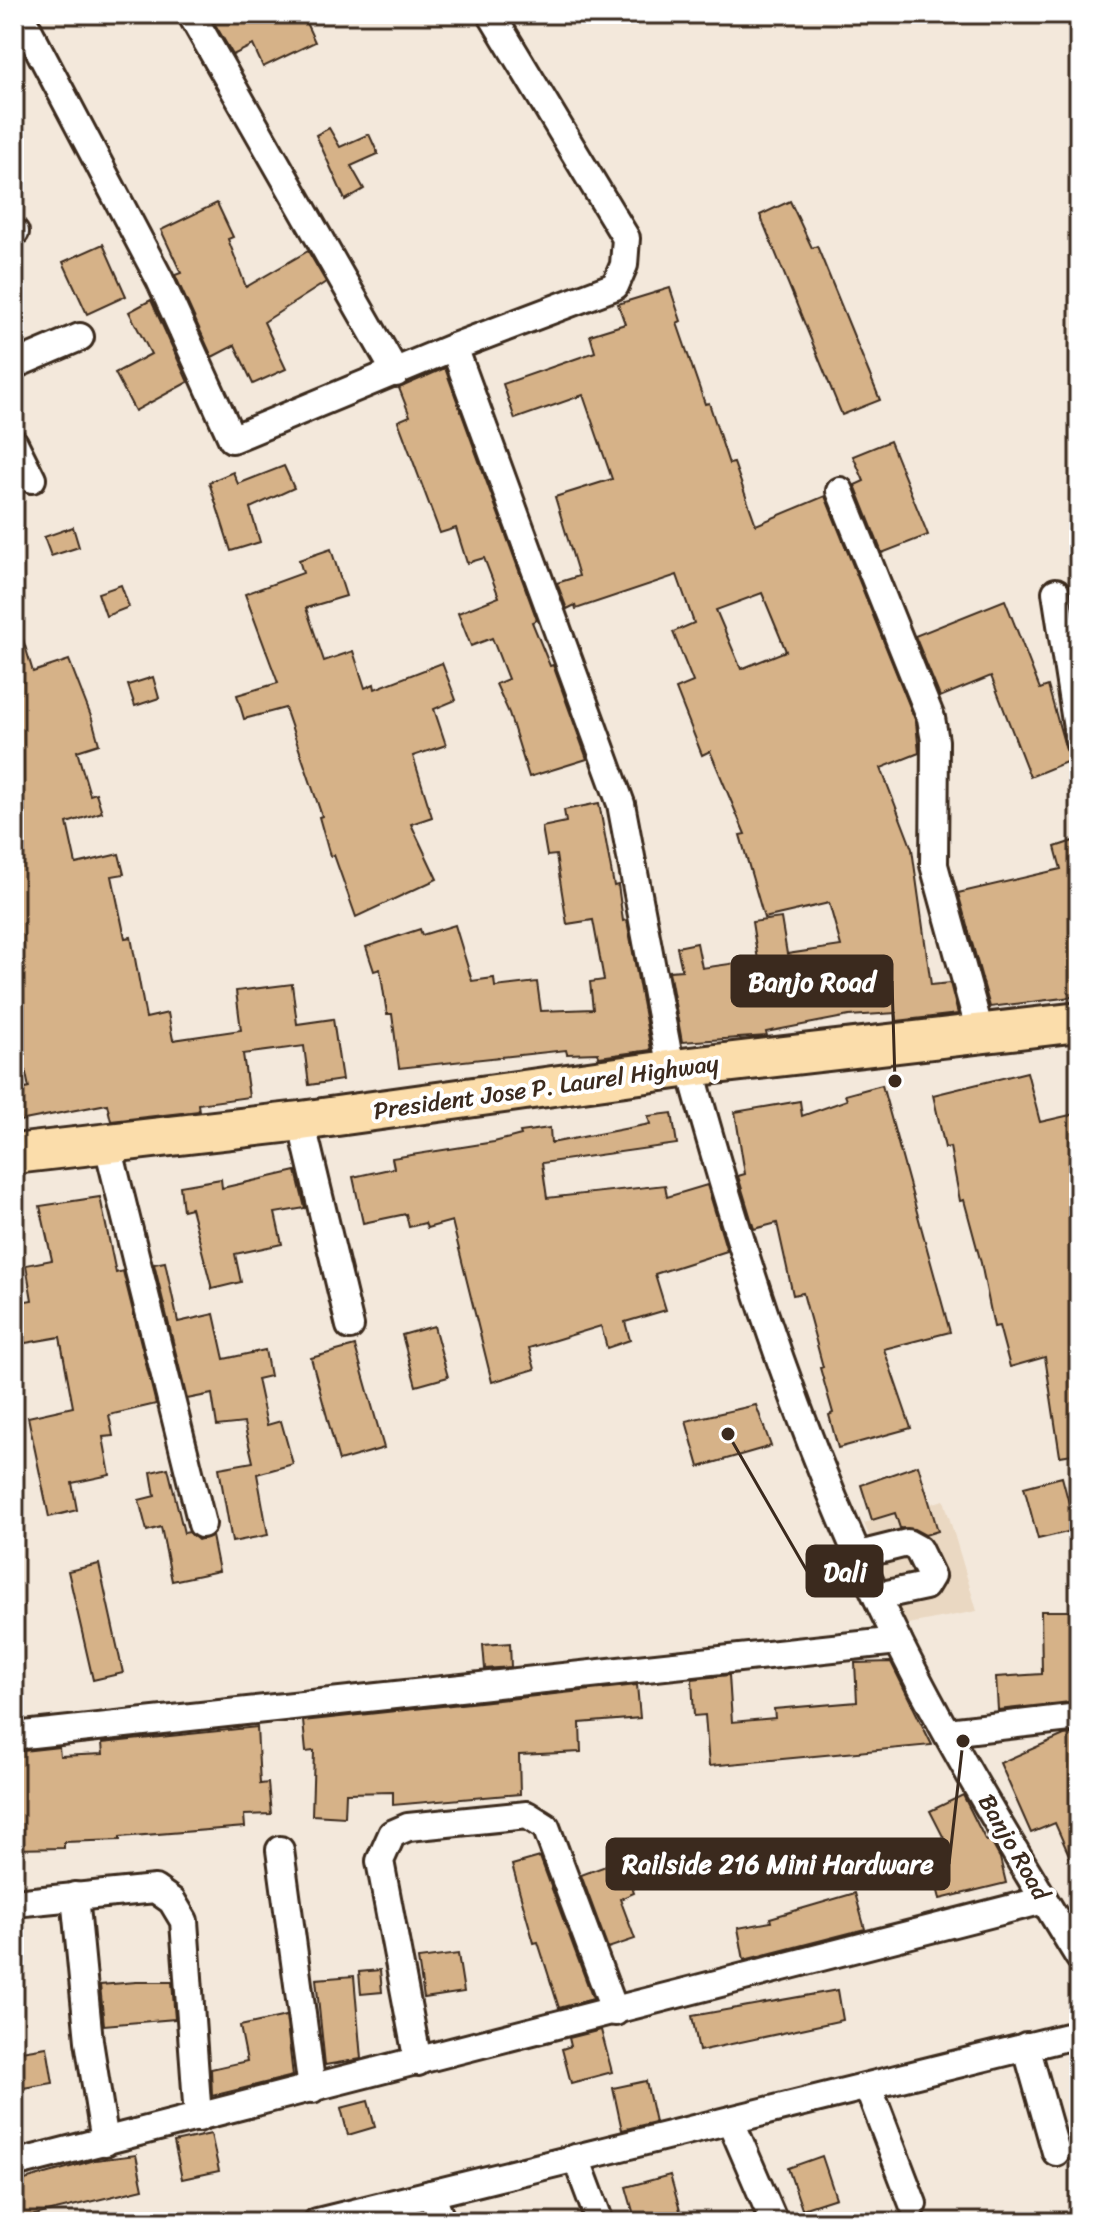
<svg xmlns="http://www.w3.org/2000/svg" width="1093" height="2236" viewBox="0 0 1093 2236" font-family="Sriracha,sans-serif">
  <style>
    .built { fill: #ead8c2 }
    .building { fill: #d6b288; stroke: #3b2a1e; stroke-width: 2; fill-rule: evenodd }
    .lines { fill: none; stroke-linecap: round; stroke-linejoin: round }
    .minor-casing { stroke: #3b2a1e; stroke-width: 32 }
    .highway-casing { stroke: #3b2a1e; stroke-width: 44 }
    .minor { stroke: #fff; stroke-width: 26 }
    .highway { stroke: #fbddab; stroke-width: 38 }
    .labels { text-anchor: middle; stroke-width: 8; stroke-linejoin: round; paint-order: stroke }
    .street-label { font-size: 24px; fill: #3b2a1e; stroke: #fff }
    .leader { fill: none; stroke: #3b2a1e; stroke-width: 3 }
    .callout-dot { fill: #3b2a1e; stroke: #fff; stroke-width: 3 }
    .callout { fill: #3b2a1e; stroke: #3b2a1e; stroke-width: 3 }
    .callout-label { font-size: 26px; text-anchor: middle; font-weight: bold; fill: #fff }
  </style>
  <rect width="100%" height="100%" fill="#f3e8db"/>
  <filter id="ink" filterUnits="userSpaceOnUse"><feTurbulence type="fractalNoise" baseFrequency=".0125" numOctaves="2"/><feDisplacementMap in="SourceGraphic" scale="16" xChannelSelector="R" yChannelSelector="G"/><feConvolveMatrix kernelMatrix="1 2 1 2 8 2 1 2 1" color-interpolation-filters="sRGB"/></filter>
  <g filter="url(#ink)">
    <polygon class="built" points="944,1500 977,1611 903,1625 864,1523"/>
    <g class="building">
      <polygon points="209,14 302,14 315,42 263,67 253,45 233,55"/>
      <polygon points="329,128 340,147 369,134 378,154 351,166 364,189 345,200 316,135"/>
      <polygon points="790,201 812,248 817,246 880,400 842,415 760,215"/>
      <polygon points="217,203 233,237 228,239 246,287 308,251 326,282 264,322 286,369 253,384 235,345 212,357 175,275 181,273 161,230"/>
      <polygon points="103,244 126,296 87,314 63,262"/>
      <path d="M670,288l11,33 -4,2 28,81 4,-1 20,61 5,-1 22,62 69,-29 91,226 3,31 -38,15 31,81 19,136 19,-2 8,31 -61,7 -1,-8 -47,3 -83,16 1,4 -85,6 -13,-71 13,-1 -5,-23 20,-4 5,25 56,-8 -6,-38 29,-4 6,36 54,-8 -12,-43 -65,15 -24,-83 5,-1 -35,-83 -8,4 -26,-66 17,-7 -20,-50 21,-9 -17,-48 -101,34 -1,-4 -8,4 -10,-26 22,-7 -24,-79 57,-18 -29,-84 -68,24 -12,-35 92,-32 -5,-17 35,-11 -7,-20zM762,593l24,58 -45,18 -25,-59z"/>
      <polygon points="151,300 188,382 135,411 115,373 151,354 129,312"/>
      <polygon points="445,368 537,620 532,622 550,666 553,665 587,759 529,777 509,713 496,684 508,679 492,638 471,646 458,613 499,597 484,558 467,563 456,528 440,533 398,421 410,416 399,388"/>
      <polygon points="890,441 928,535 882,553 855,485 864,481 853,456"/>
      <polygon points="284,466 294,488 250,508 260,542 231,551 209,482 233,472 238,484"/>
      <polygon points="73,527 79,547 51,556 44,537"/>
      <polygon points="331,549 346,596 306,608 324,661 353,651 365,688 374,684 375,689 442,663 456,700 434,709 446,745 413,756 432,817 411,824 437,879 356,917 334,855 330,856 319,817 322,816 285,708 244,719 237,695 278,683 245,594 303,573 299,560"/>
      <polygon points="121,585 129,607 106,616 98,593"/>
      <polygon points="1005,600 1040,689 1048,686 1066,750 1076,758 1030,777 991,676 940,697 915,636"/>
      <polygon points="19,626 33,672 69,660 92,719 99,744 77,751 90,795 96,793 102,812 67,823 76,864 119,854 124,874 112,876 125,938 131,937 146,1018 168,1013 173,1040 241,1030 236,991 292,984 297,1024 333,1019 342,1080 309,1085 304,1046 243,1054 249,1097 198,1104 199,1111 111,1121 107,1104 14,1122 14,1092 29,1088 14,1015 14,627"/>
      <polygon points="153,677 159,698 135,706 128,685"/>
      <polygon points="599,803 614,886 618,885 623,921 627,920 651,1050 599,1057 598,1053 567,1054 566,1050 399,1068 392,1014 387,1014 380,969 374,971 366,947 420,929 422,935 455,925 472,981 494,978 495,987 537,982 541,1011 593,1009 590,982 604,980 593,920 567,924 556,855 547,856 542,827 566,822 564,810"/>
      <polygon points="1079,839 1079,996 990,1007 958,893 1061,869 1055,847"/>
      <polygon points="1027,1072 1040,1122 1079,1113 1079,1359 1074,1360 1079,1396 1079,1453 1060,1456 1045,1357 1010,1367 999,1326 994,1327 981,1263 964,1200 960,1201 950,1147 945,1148 933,1095"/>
      <polygon points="882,1085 950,1332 884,1349 911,1428 838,1448 829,1415 833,1413 820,1368 823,1367 803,1293 793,1295 777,1223 754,1229 748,1209 738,1176 745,1174 735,1112 800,1101 802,1116 847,1100 845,1095"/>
      <polygon points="672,1113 677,1144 542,1163 547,1198 665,1185 667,1197 707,1185 727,1251 655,1274 666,1310 625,1322 630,1340 607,1348 601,1326 529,1348 535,1369 492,1382 452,1221 427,1228 425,1223 409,1227 406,1214 363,1223 353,1177 394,1168 392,1158 494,1142 521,1135 520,1132 550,1128 551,1143 650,1124 648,1116"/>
      <polygon points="296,1171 305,1208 275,1213 282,1244 235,1254 241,1282 212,1289 191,1208 183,1210 180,1186 221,1179 222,1188"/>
      <polygon points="100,1197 116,1273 123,1271 156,1404 109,1415 113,1436 103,1437 110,1475 72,1483 77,1510 49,1517 28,1417 73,1407 60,1337 14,1345 14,1303 32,1300 26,1265 52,1260 40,1206"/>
      <polygon points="165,1262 178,1322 214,1314 224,1359 265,1350 270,1376 257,1379 267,1425 281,1421 293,1464 257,1474 268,1535 232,1542 219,1468 253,1462 244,1423 217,1426 212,1394 187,1399 154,1264"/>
      <polygon points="434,1326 448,1377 416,1386 402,1335"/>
      <polygon points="355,1346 384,1448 339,1461 311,1358"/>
      <polygon points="756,1405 771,1446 699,1467 686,1421"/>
      <polygon points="918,1465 938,1531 925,1535 914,1529 900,1528 895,1513 872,1520 861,1485"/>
      <polygon points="168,1468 184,1533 189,1532 198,1540 212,1536 219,1571 172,1581 161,1527 147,1531 139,1500 155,1496 151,1472"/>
      <polygon points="1062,1477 1076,1530 1038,1539 1024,1487"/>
      <polygon points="99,1564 123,1673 93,1680 68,1571"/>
      <polygon points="1041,1611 1079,1611 1079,1701 998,1710 996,1677 1042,1674"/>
      <polygon points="510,1643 511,1667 485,1669 483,1645"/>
      <polygon points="891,1662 932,1745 709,1766 705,1715 694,1716 692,1679 729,1675 732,1722 775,1718 774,1709 857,1702 855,1663"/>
      <polygon points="637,1685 640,1718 580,1723 581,1752 519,1755 520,1794 393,1805 393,1792 346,1793 345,1817 312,1815 314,1751 306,1752 303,1721"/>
      <polygon points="257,1727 260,1784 268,1783 271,1814 244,1815 245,1827 120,1837 120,1840 64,1842 64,1848 14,1849 14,1823 17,1823 14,1752 59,1747 60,1756 103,1754 102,1743"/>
      <polygon points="1079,1733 1079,1878 1055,1823 1031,1833 1000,1763 1064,1735"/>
      <polygon points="963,1795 986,1841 990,1840 1000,1858 1006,1883 940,1899 929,1855 950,1850 930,1811"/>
      <polygon points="540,1857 593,1999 559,2008 538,1942 534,1943 512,1865"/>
      <polygon points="622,1860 634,1893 620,1899 635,1939 608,1948 581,1875"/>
      <polygon points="855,1893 865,1929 744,1960 738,1928 771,1922 770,1918"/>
      <polygon points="458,1954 464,1992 424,1998 418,1959"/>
      <polygon points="380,1970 382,1992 361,1994 359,1972"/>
      <polygon points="354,1976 361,2059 325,2065 316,1979"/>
      <polygon points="136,1982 172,1982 175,2019 104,2025 100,1985"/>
      <polygon points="838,1990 843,2020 699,2051 692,2016"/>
      <polygon points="286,2016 293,2076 212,2096 211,2069 247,2061 240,2026"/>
      <polygon points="601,2030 612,2072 571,2083 562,2049 571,2046 569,2038"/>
      <polygon points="47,2047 53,2083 17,2089 14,2052"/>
      <polygon points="646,2081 655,2122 622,2130 613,2088"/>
      <polygon points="368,2101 375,2127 348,2135 341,2108"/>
      <polygon points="211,2134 219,2171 182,2179 174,2142"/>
      <polygon points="136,2155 143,2189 14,2220 14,2183 95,2160"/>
      <polygon points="822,2156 836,2198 802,2209 788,2168"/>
      <polygon points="670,2175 681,2214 652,2222 636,2222 626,2187"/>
    </g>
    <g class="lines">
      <g class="minor-casing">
        <g id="minor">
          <polyline points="20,14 160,280 232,439 454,347"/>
          <polyline points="191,14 396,373"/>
          <polyline points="491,14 626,238 624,265 615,286 454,347 621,804 671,1069"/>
          <polyline points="14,232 15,232"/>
          <polyline points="14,365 80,337"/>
          <polyline points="14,443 32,479"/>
          <polyline points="840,491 931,718 935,741 934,865 980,1032"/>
          <polyline points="1056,592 1079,741"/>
          <path d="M690,1067c54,197 117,391 208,574 54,108 118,213 181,316"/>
          <polyline points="301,1121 350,1326"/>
          <polyline points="107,1142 202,1524"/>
          <polyline points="859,1555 907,1543 918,1549 931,1576 925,1586 878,1596"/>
          <polyline points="948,1732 1079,1717"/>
          <polyline points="14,1736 898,1641"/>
          <polyline points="280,1850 312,2089"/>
          <polyline points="75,1896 89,2041 105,2142"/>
          <polyline points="14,1903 155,1889 172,1901 184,1921 198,2118"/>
          <polyline points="1026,2046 1056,2152"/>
          <polyline points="418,2062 380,1861 392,1834 408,1827 527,1815 546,1827 615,2012"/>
          <polyline points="869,2089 913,2204"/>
          <polyline points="731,2122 774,2222"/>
          <polyline points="576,2158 600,2222"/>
          <polyline points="14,2164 1044,1900"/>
          <polyline points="431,2194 442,2222"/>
          <polyline points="317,2222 1079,2034"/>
        </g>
      </g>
      <g class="highway-casing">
        <polyline id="highway" points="14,1154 301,1121 690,1067 1079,1022"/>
      </g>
      <use href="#minor" class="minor"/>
      <use href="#highway" class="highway"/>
    </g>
  </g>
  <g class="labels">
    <g class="street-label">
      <text transform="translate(546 1087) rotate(-8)" y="8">President Jose P. Laurel Highway</text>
      <text transform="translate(1014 1847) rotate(60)" y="8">Banjo Road</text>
    </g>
  </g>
  <path class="leader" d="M895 1081L892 981M728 1434L807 1571M963 1741L949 1864"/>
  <g class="callout-dot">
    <circle cx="895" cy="1081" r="8"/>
    <circle cx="728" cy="1434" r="8"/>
    <circle cx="963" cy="1741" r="8"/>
  </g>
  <g class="callout">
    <rect x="732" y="956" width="160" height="50" rx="8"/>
    <rect x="807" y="1546" width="75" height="50" rx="8"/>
    <rect x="607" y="1839" width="342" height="50" rx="8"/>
  </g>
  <g class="callout-label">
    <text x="812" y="991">Banjo Road</text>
    <text x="845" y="1581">Dali</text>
    <text x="778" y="1873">Railside 216 Mini Hardware</text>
  </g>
  <rect width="1093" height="2236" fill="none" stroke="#fff" stroke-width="48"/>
  <rect x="24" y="24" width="1045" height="2188" fill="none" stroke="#3b2a1e" stroke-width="3" filter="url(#ink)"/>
</svg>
